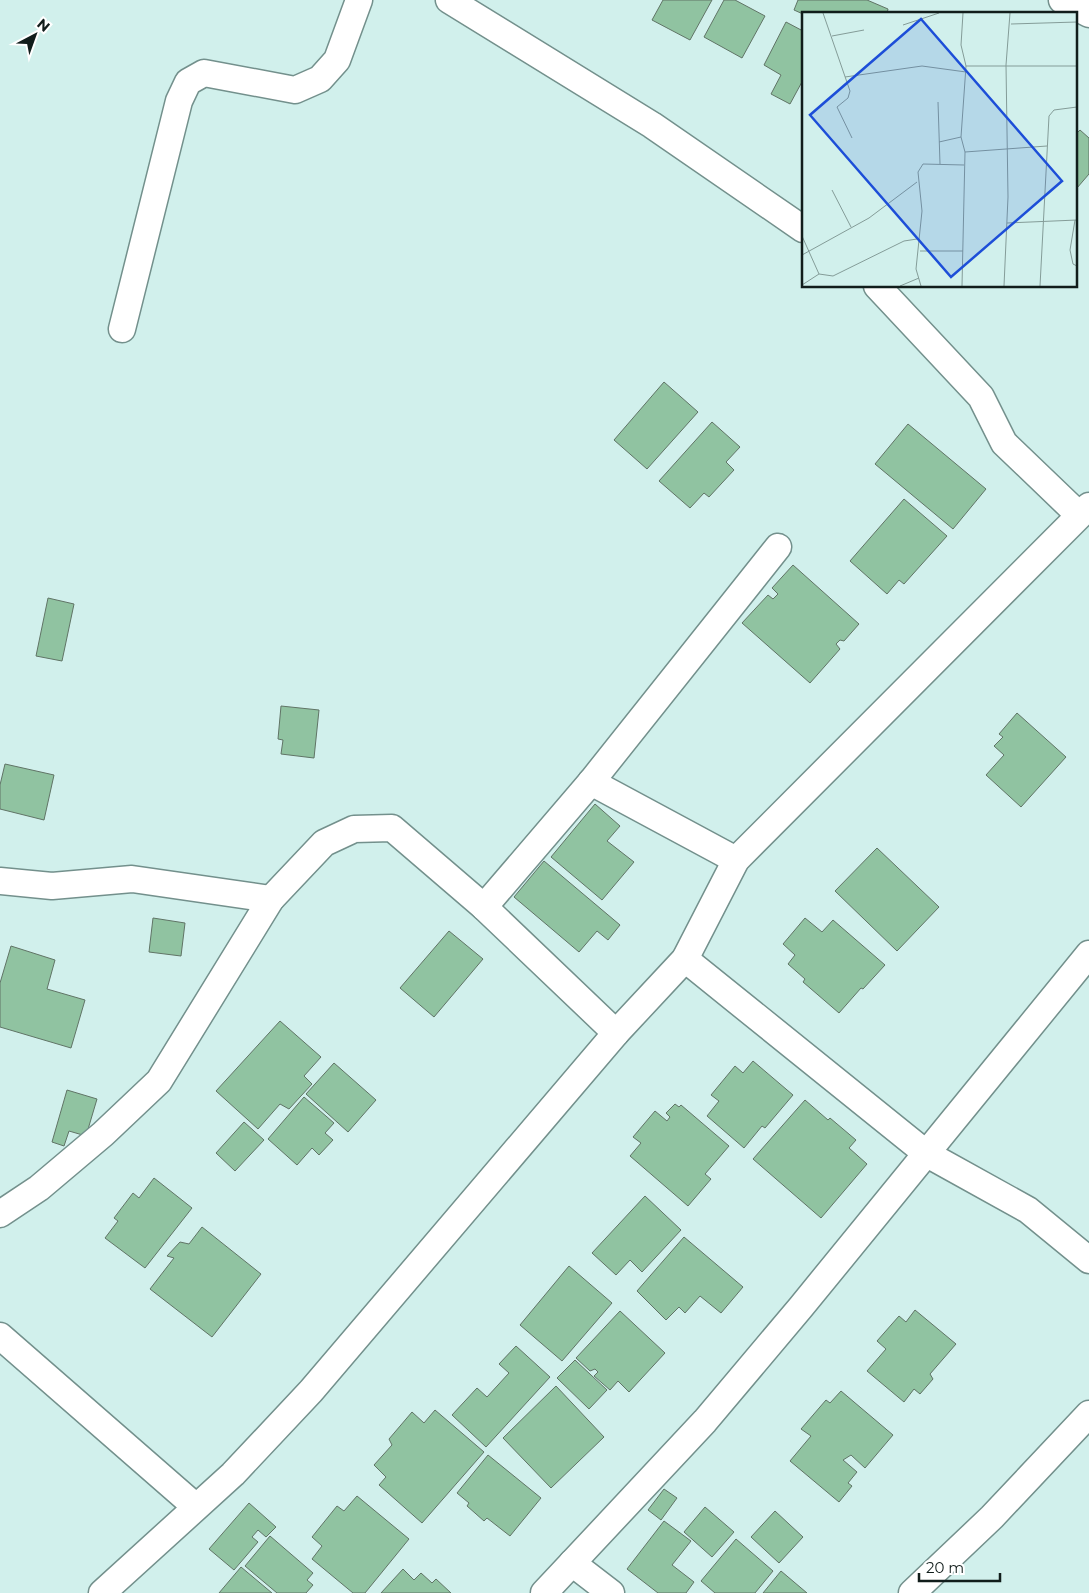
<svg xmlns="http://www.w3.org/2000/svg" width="1089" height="1593" viewBox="0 0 1089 1593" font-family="Montserrat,sans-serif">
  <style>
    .building { fill: #90c3a1; stroke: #607466 }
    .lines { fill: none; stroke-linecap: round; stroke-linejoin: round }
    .street-casing { stroke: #73908c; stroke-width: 29 }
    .street { stroke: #fff; stroke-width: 26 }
    .inset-road { fill: none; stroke: #849c98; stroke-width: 1 }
    .view { fill: #1d4ed8; fill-opacity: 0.15; stroke: #1d4ed8; stroke-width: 2.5 }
    .inset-edge { fill: none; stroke: #111d1b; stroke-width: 2.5 }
  </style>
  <rect width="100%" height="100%" fill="#d1f0ec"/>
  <g class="building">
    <polygon points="663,0 712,0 690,40 652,20"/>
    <polygon points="724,0 735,0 765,16 742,58 704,37"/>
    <polygon points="798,0 867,0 888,9 887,14 803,14 794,10"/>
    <polygon points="786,22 803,31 803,80 790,104 771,94 781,75 764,65"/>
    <polygon points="1080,130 1089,138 1089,174 1077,188 1075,186 1075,135"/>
    <polygon points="664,382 698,412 647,469 614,440"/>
    <polygon points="712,422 740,447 726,462 734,470 709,497 704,493 690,508 659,481"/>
    <polygon points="908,424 986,489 953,529 875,464"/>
    <polygon points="904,499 947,536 904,584 899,580 887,594 850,561"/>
    <polygon points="793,565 859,624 844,641 840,640 836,644 840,649 810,683 742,623 768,595 773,599 778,594 772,588"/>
    <polygon points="48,598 74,604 62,661 36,656"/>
    <polygon points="281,706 319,710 314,758 281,754 283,740 278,739"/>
    <polygon points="1017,713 1066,757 1021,807 986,775 1004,755 994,746 1003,737 999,734"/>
    <polygon points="5,764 54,775 44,820 0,809 0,785"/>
    <polygon points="595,804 620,826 607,841 634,862 602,900 551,857"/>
    <polygon points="877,848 939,907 897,951 835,891"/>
    <polygon points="544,861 620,925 608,940 597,931 579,952 514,897"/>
    <polygon points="153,918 185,923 181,956 149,952"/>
    <polygon points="805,918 822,932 833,920 885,965 863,989 861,988 839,1013 803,982 805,979 788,964 795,955 783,944"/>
    <polygon points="449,931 483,959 434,1017 400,988"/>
    <polygon points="11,946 55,960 47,989 85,1000 71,1048 0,1027 0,983"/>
    <polygon points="280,1021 321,1057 304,1076 312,1084 289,1109 280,1104 258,1129 216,1091"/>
    <polygon points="753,1061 793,1095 765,1128 762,1126 744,1148 707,1116 719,1101 711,1095 735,1066 743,1073"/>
    <polygon points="334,1063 376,1100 348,1132 306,1094"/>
    <polygon points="67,1090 97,1099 86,1136 69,1131 64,1146 52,1142"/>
    <polygon points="304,1097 334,1123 325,1133 333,1140 319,1155 312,1148 297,1165 268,1139"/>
    <polygon points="805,1100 828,1120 830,1118 856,1140 849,1148 867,1164 821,1218 753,1159"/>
    <polygon points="675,1104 679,1107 681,1105 729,1146 705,1174 711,1179 688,1206 630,1156 641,1143 633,1137 655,1111 667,1121 670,1117 666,1113"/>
    <polygon points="244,1122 264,1140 235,1171 216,1153"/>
    <polygon points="154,1178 192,1208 145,1268 105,1238 118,1221 114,1218 133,1193 139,1198"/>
    <polygon points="645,1196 681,1230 642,1272 630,1260 616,1275 592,1253"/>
    <polygon points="202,1227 261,1274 212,1337 150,1289 174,1258 167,1256 180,1242 189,1244"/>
    <polygon points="684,1237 743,1287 721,1313 700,1296 685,1313 679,1307 666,1320 637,1291"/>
    <polygon points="569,1266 612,1303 562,1361 520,1325"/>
    <polygon points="915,1310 956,1344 930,1374 933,1379 920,1394 914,1389 904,1402 867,1371 886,1349 877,1341 899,1316 906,1322"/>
    <polygon points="620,1311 665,1353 629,1392 618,1381 610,1390 594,1376 598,1372 595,1369 590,1371 576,1358"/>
    <polygon points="516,1346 550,1377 486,1447 452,1415 477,1388 487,1397 509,1373 499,1364"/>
    <polygon points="575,1360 607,1390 589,1409 557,1378"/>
    <polygon points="556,1386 604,1437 551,1488 503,1438"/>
    <polygon points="841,1391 893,1435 865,1468 851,1455 843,1460 857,1472 848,1483 852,1486 839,1502 790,1461 811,1436 801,1429 826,1400 830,1403"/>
    <polygon points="435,1410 484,1452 422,1523 379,1485 386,1477 374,1465 392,1445 389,1439 412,1412 424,1423"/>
    <polygon points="488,1455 541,1498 510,1536 487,1518 484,1521 467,1506 469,1503 457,1493"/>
    <polygon points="664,1489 677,1498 661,1520 648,1510"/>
    <polygon points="357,1496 409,1539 365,1593 353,1593 312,1559 322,1546 312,1537 337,1506 344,1511"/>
    <polygon points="249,1503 276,1527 266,1537 258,1530 252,1537 258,1542 234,1570 209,1549"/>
    <polygon points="705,1507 734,1532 712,1557 684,1532"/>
    <polygon points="775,1511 803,1537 779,1563 751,1537"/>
    <polygon points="664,1521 691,1541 672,1565 694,1582 686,1593 658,1593 627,1569"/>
    <polygon points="270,1536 313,1573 307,1580 313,1585 306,1593 277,1593 245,1566"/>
    <polygon points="736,1539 773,1571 755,1593 715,1593 701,1581"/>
    <polygon points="241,1567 272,1593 219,1593"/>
    <polygon points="403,1569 414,1580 421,1573 432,1583 436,1579 451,1593 381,1593"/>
    <polygon points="781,1571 807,1593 763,1593"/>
  </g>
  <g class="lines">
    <g class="street-casing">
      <g id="street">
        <polyline points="449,0 652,125 803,229"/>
        <polyline points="1062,0 1089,14"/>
        <polyline points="877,286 981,397 1004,443 1079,515"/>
        <polyline points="122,329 179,101 188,82 204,73 295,90 320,79 337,60 359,0"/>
        <polyline points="591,782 736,860"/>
        <polyline points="0,881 52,886 132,879 271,899"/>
        <polyline points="484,907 591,782 778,547"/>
        <polyline points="685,959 927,1154 1028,1210 1089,1260"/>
        <polyline points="0,1214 39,1188 103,1134 159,1081 271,899 324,843 354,829 392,828 484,907 616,1033"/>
        <polyline points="0,1336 196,1507"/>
        <polyline points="572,1563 611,1593"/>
        <polyline points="102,1593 233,1474 311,1391 616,1033 685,959 736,860 1089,506"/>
        <polyline points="544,1593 705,1421 801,1307 1089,954"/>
        <polyline points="912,1593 992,1517 1089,1414"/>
      </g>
    </g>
    <use href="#street" class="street"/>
  </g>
  <g transform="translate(802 12)">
    <rect width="275" height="275" fill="#d1f0ec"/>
    <path class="inset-road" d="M21,1l27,78 -2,7 -11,9 15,31M209,12l66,-2M101,13l36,-12M30,24l32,-6M164,54h111M43,65l77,-11 44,6M136,90l2,62M137,130l22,-5M163,140l82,-6M30,178l19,37M273,208l-5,30 3,14 4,2M205,211l70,-3M0,224l17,38 14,2 71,-35 13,-2M118,239h43M0,243l67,-37 48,-36M0,273l17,-11M98,274l19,-8M119,274l-5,-17 6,-58 -4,-39 5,-8 41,1M160,274l3,-134 -4,-15 5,-71 -5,-21 2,-32M202,274l4,-89 -2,-132 4,-52M238,274l9,-170 5,-6 23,-3"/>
    <path class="view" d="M119,7l141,162 -111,96 -141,-162z"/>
    <rect width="275" height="275" class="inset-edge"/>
  </g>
  <g transform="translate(35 35) rotate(41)" stroke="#ffffff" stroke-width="4" paint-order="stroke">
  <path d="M0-4L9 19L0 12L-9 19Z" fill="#111d1b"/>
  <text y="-8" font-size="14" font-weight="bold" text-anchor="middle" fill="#111d1b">N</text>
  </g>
  <path d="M919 1573v8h81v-8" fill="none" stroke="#111d1b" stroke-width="2.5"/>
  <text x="926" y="1573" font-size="15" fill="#111d1b" stroke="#ffffff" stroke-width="4" paint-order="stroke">20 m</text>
</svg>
